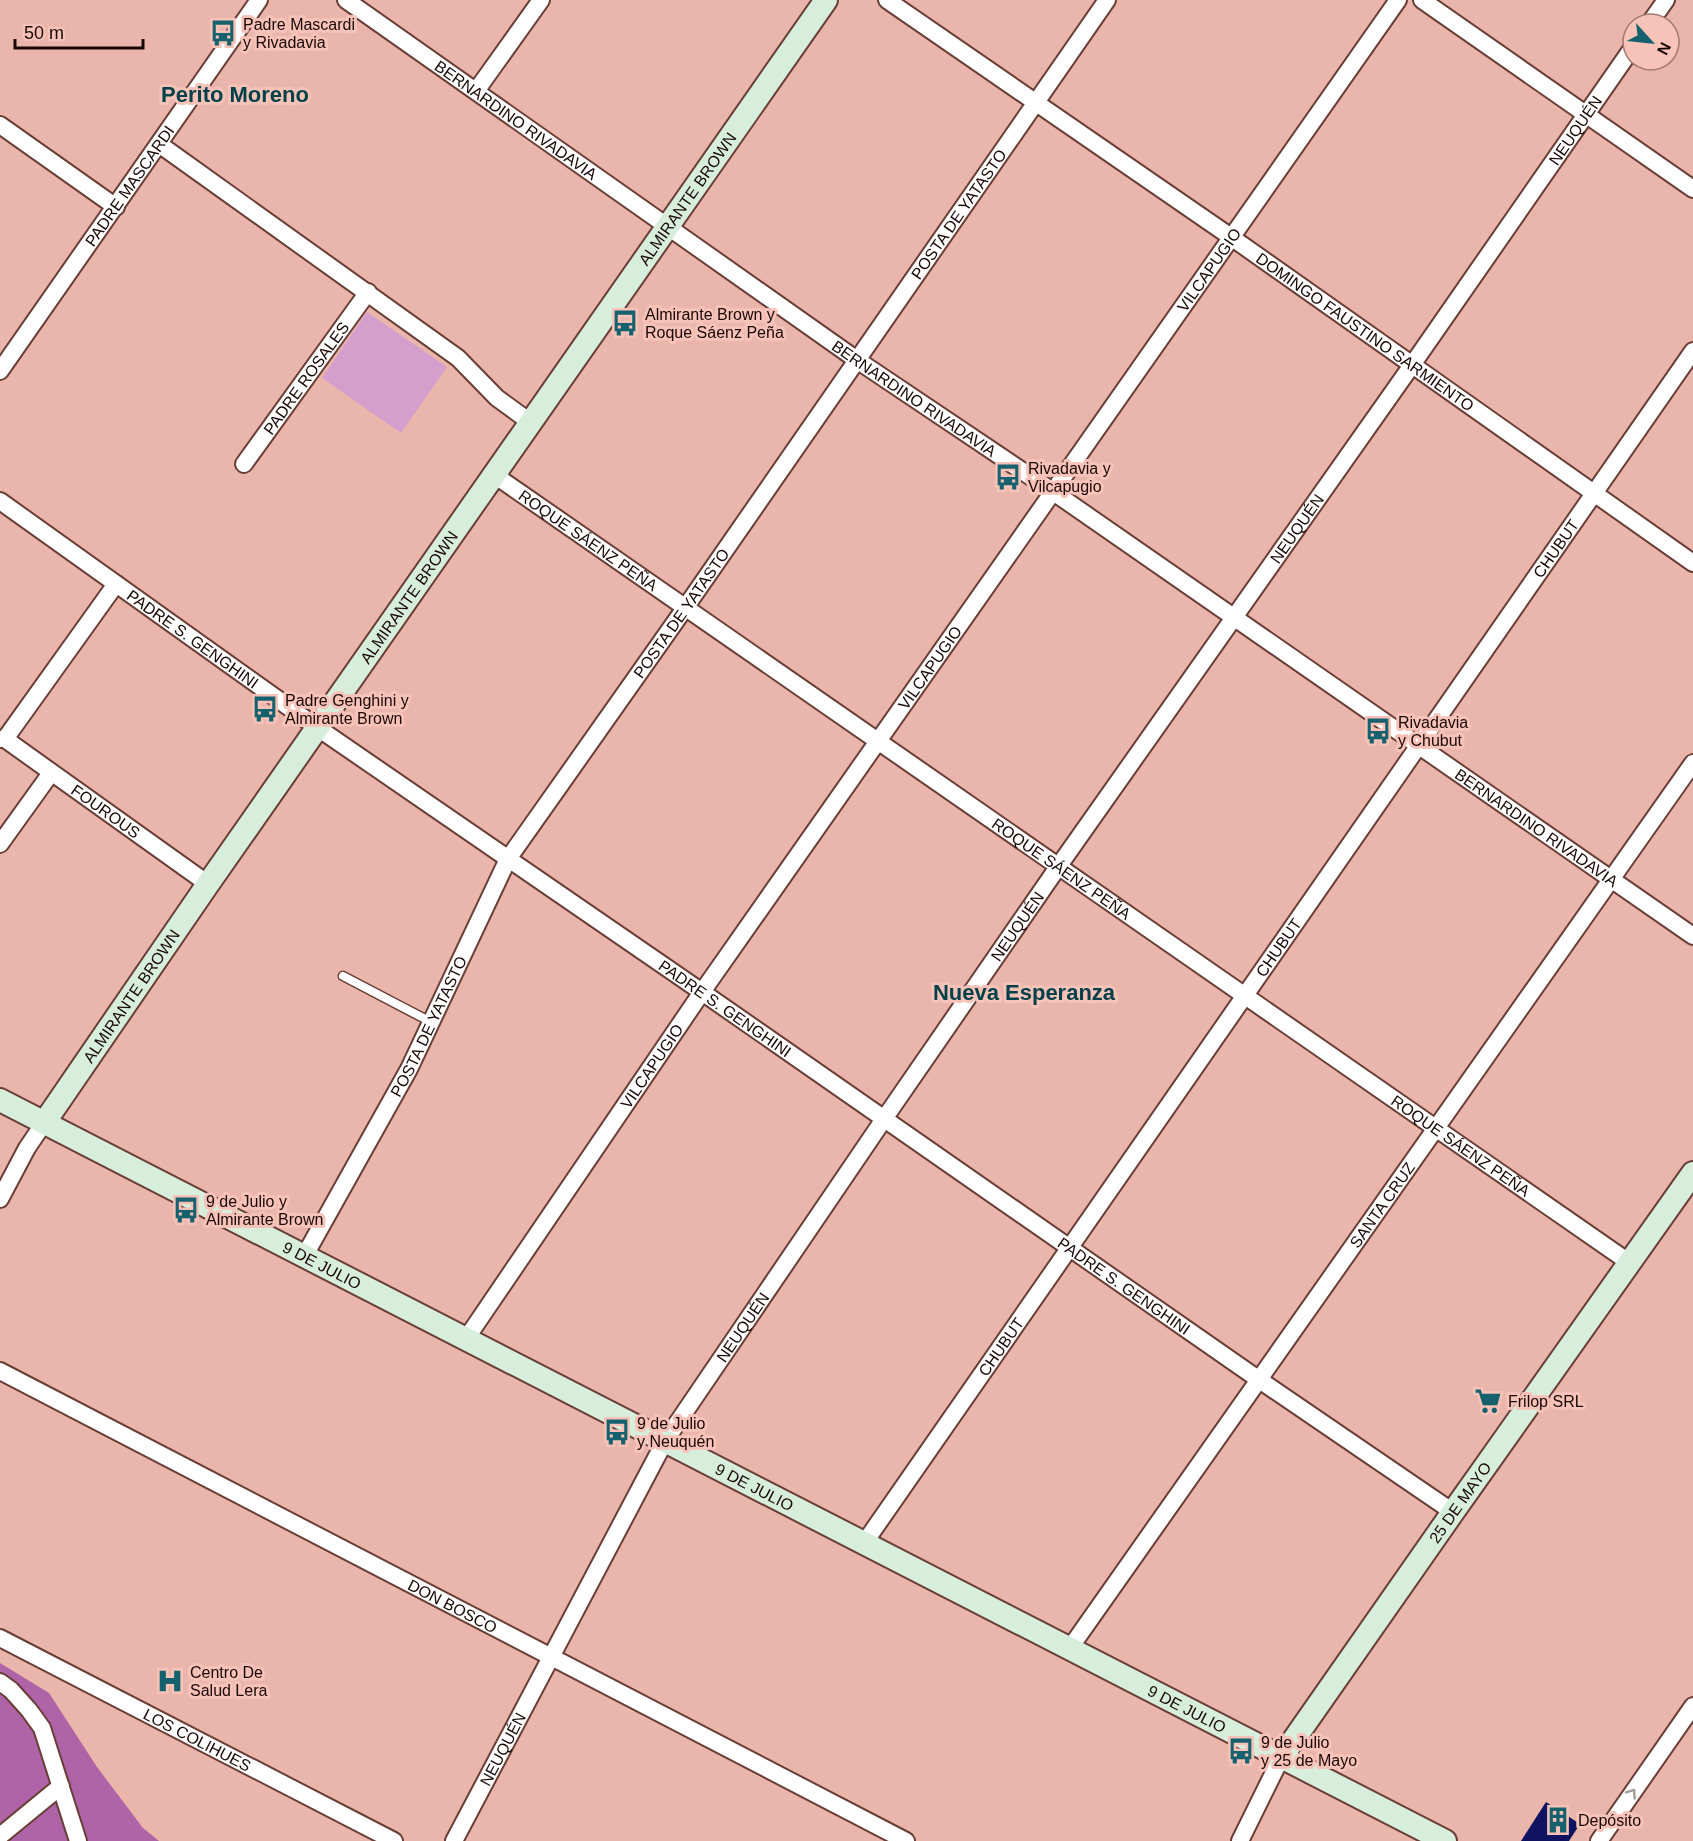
<svg xmlns="http://www.w3.org/2000/svg" width="1693" height="1841" viewBox="0 0 1693 1841" font-family="Arial,sans-serif">
  <style>
    .green { fill: #d49fcd }
    .forest { fill: #b064a8 }
    .building { fill: #101360 }
    .lines { fill: none; stroke-linecap: round; stroke-linejoin: round }
    .lane-casing { stroke: #683e36; stroke-width: 11 }
    .street-casing { stroke: #683e36; stroke-width: 20 }
    .secondary-casing { stroke: #683e36; stroke-width: 26 }
    .lane { stroke: #fff; stroke-width: 8 }
    .street { stroke: #fff; stroke-width: 16 }
    .secondary { stroke: #d7eedd; stroke-width: 22 }
    .oneway { stroke: #a39c9b }
    .labels { text-anchor: middle; stroke-width: 6; stroke-linejoin: round; paint-order: stroke }
    .poi-label { font-size: 16px; fill: #190806; stroke: #f7c3b9; text-anchor: start }
    .street-label { font-size: 16px; fill: #190806; stroke: #f7c3b9 }
    .district-label { font-size: 22px; font-weight: bold; fill: #004049; stroke: #f7c3b9 }
  </style>
  <rect width="100%" height="100%" fill="#eab6ac"/>
  <polygon class="green" points="367,312 447,367 401,433 322,378"/>
  <polygon class="forest" points="0,1663 49,1693 97,1767 143,1828 159,1841 0,1841"/>
  <polygon class="building" points="1546,1802 1580,1824 1569,1841 1521,1841"/>
  <g class="lines">
    <g class="lane-casing">
      <polyline id="lane" points="343,976 431,1022"/>
    </g>
    <g class="street-casing">
      <g id="street">
        <path id="s1" d="M346,0l511,360 195,131 641,445"/>
        <path id="s2" d="M887,0l344,237 462,326"/>
        <polyline points="1422,0 1693,189"/>
        <polyline points="1649,24 1666,0"/>
        <polyline points="476,91 541,0"/>
        <polyline points="0,125 116,207"/>
        <polyline points="159,144 458,358 497,398 530,422"/>
        <path id="s3" d="M0,371l259,-371"/>
        <path id="s4" d="M244,464l124,-172"/>
        <path id="s5" d="M493,474l1137,789"/>
        <path id="s6" d="M0,501l318,227 384,264 556,387 195,133"/>
        <polyline points="0,739 5,739 116,584"/>
        <path id="s7" d="M5,739l203,145"/>
        <polyline points="0,844 51,773"/>
        <polyline points="0,1199 27,1148 44,1123"/>
        <path id="s8" d="M305,1255l104,-186 99,-210 177,-251 422,-608"/>
        <path id="s9" d="M466,1339l236,-347 696,-992"/>
        <path id="s10" d="M0,1371l906,470"/>
        <path id="s11" d="M865,1542l828,-1191"/>
        <path id="s12" d="M0,1638l394,203"/>
        <path id="s13" d="M1070,1648l623,-885"/>
        <polyline points="0,1682 11,1690 29,1710 42,1728 78,1841"/>
        <polyline points="0,1836 61,1786"/>
        <path id="s14" d="M454,1841l211,-400 219,-322 174,-252 354,-502 221,-318"/>
        <polyline points="1240,1841 1281,1758"/>
        <polyline points="1599,1841 1693,1706"/>
      </g>
    </g>
    <g class="secondary-casing">
      <g id="secondary">
        <path id="s15" d="M0,1100l1445,741"/>
        <path id="s16" d="M44,1123l164,-239 618,-884"/>
        <path id="s17" d="M1281,1758l172,-246 240,-339"/>
      </g>
    </g>
    <use href="#lane" class="lane"/>
    <use href="#street" class="street"/>
    <use href="#secondary" class="secondary"/>
  </g>
  <defs><path id="oneway-chevron" d="M-2-3.5L2.5 0L-2 3.5" fill="none" stroke-width="1.6" stroke-linecap="round" stroke-linejoin="round" transform="scale(1.5)"/></defs>
  <use class="oneway" href="#oneway-chevron" transform="translate(1632 1793) rotate(-55)"/>
  <defs>
    <g id="bus-bare" transform="scale(2.07)"><path d="M-5-6H5V4H4V6H2V4H-2V6H-4V4H-5ZM-3.5-4V0h7V-4ZM-3.5 1.2v1.5H-2V1.2ZM2 1.2v1.5H3.5V1.2Z" fill="#15616d" stroke="#f7c3b9" stroke-width="2.5" paint-order="stroke"/></g>
    <g id="supermarket-bare" transform="scale(2.07)"><path d="M-6-5.5h2.5l.6 2H6L4.5 2H-2.5L-4.4-4H-6ZM-1.5 3.2a1.3 1.3 0 1 0 .1 0ZM3 3.2a1.3 1.3 0 1 0 .1 0Z" fill="#15616d" stroke="#f7c3b9" stroke-width="2.5" paint-order="stroke"/></g>
    <g id="hospital-bare" transform="scale(2.07)"><path d="M-5-5h3v3.5h4V-5h3V5h-3V1.5h-4V5h-3Z" fill="#15616d" stroke="#f7c3b9" stroke-width="2.5" paint-order="stroke"/></g>
    <g id="building-bare" transform="scale(2.07)"><path d="M-4-6H4V6H1V3H-1V6H-4ZM-2.5-4.3h1.7v1.8h-1.7ZM.8-4.3h1.7v1.8H.8ZM-2.5-1h1.7V.8h-1.7ZM.8-1h1.7V.8H.8Z" fill="#15616d" stroke="#f7c3b9" stroke-width="2.5" paint-order="stroke"/></g>
  </defs>
  <g fill-rule="evenodd">
    <use href="#bus-bare" x="223" y="33"/>
    <use href="#bus-bare" x="625" y="323"/>
    <use href="#bus-bare" x="1008" y="477"/>
    <use href="#bus-bare" x="265" y="709"/>
    <use href="#bus-bare" x="1378" y="731"/>
    <use href="#bus-bare" x="186" y="1210"/>
    <use href="#supermarket-bare" x="1488" y="1401"/>
    <use href="#bus-bare" x="617" y="1432"/>
    <use href="#hospital-bare" x="170" y="1681"/>
    <use href="#bus-bare" x="1241" y="1751"/>
    <use href="#building-bare" x="1558" y="1820"/>
  </g>
  <g class="labels">
    <g class="poi-label">
      <text x="243" y="30">Padre Mascardi<tspan x="243" dy="18">y Rivadavia</tspan></text>
      <text x="645" y="320">Almirante Brown y<tspan x="645" dy="18">Roque Sáenz Peña</tspan></text>
      <text x="1028" y="474">Rivadavia y<tspan x="1028" dy="18">Vilcapugio</tspan></text>
      <text x="285" y="706">Padre Genghini y<tspan x="285" dy="18">Almirante Brown</tspan></text>
      <text x="1398" y="728">Rivadavia<tspan x="1398" dy="18">y Chubut</tspan></text>
      <text x="206" y="1207">9 de Julio y<tspan x="206" dy="18">Almirante Brown</tspan></text>
      <text x="1508" y="1407">Frilop SRL</text>
      <text x="637" y="1429">9 de Julio<tspan x="637" dy="18">y Neuquén</tspan></text>
      <text x="190" y="1678">Centro De<tspan x="190" dy="18">Salud Lera</tspan></text>
      <text x="1261" y="1748">9 de Julio<tspan x="1261" dy="18">y 25 de Mayo</tspan></text>
      <text x="1578" y="1826">Depósito</text>
    </g>
    <g class="street-label">
      <text dy="6" stroke="none"><textPath href="#s1" startOffset="208">BERNARDINO RIVADAVIA</textPath></text>
      <text dy="6" stroke="none"><textPath href="#s14" startOffset="2048">NEUQUÉN</textPath></text>
      <text dy="6" stroke="none"><textPath href="#s3" startOffset="226">PADRE MASCARDI</textPath></text>
      <text dy="6" stroke="none"><textPath href="#s16" startOffset="1126">ALMIRANTE BROWN</textPath></text>
      <text dy="6" stroke="none"><textPath href="#s8" startOffset="1232">POSTA DE YATASTO</textPath></text>
      <text dy="6" stroke="none"><textPath href="#s9" startOffset="1302">VILCAPUGIO</textPath></text>
      <text dy="6" stroke="none"><textPath href="#s2" startOffset="582">DOMINGO FAUSTINO SARMIENTO</textPath></text>
      <text dy="6" stroke="none"><textPath href="#s4" startOffset="106">PADRE ROSALES</textPath></text>
      <text dy="6" stroke="none"><textPath href="#s1" startOffset="694">BERNARDINO RIVADAVIA</textPath></text>
      <text dy="6" stroke="none"><textPath href="#s14" startOffset="1562">NEUQUÉN</textPath></text>
      <text dy="6" stroke="none"><textPath href="#s5" startOffset="116">ROQUE SÁENZ PEÑA</textPath></text>
      <text dy="6" stroke="none"><textPath href="#s11" startOffset="1210">CHUBUT</textPath></text>
      <text dy="6" stroke="none"><textPath href="#s16" startOffset="640">ALMIRANTE BROWN</textPath></text>
      <text dy="6" stroke="none"><textPath href="#s8" startOffset="746">POSTA DE YATASTO</textPath></text>
      <text dy="6" stroke="none"><textPath href="#s6" startOffset="237">PADRE S. GENGHINI</textPath></text>
      <text dy="6" stroke="none"><textPath href="#s9" startOffset="816">VILCAPUGIO</textPath></text>
      <text dy="6" stroke="none"><textPath href="#s7" startOffset="124">FOUROUS</textPath></text>
      <text dy="6" stroke="none"><textPath href="#s1" startOffset="1450">BERNARDINO RIVADAVIA</textPath></text>
      <text dy="6" stroke="none"><textPath href="#s5" startOffset="692">ROQUE SÁENZ PEÑA</textPath></text>
      <text dy="6" stroke="none"><textPath href="#s14" startOffset="1076">NEUQUÉN</textPath></text>
      <text dy="6" stroke="none"><textPath href="#s11" startOffset="724">CHUBUT</textPath></text>
      <text dy="6" stroke="none"><textPath href="#s16" startOffset="154">ALMIRANTE BROWN</textPath></text>
      <text dy="6" stroke="none"><textPath href="#s6" startOffset="885">PADRE S. GENGHINI</textPath></text>
      <text dy="6" stroke="none"><textPath href="#s8" startOffset="260">POSTA DE YATASTO</textPath></text>
      <text dy="6" stroke="none"><textPath href="#s9" startOffset="330">VILCAPUGIO</textPath></text>
      <text dy="6" stroke="none"><textPath href="#s5" startOffset="1178">ROQUE SÁENZ PEÑA</textPath></text>
      <text dy="6" stroke="none"><textPath href="#s13" startOffset="542">SANTA CRUZ</textPath></text>
      <text dy="6" stroke="none"><textPath href="#s15" startOffset="362">9 DE JULIO</textPath></text>
      <text dy="6" stroke="none"><textPath href="#s6" startOffset="1371">PADRE S. GENGHINI</textPath></text>
      <text dy="6" stroke="none"><textPath href="#s14" startOffset="590">NEUQUÉN</textPath></text>
      <text dy="6" stroke="none"><textPath href="#s11" startOffset="238">CHUBUT</textPath></text>
      <text dy="6" stroke="none"><textPath href="#s15" startOffset="848">9 DE JULIO</textPath></text>
      <text dy="6" stroke="none"><textPath href="#s17" startOffset="312">25 DE MAYO</textPath></text>
      <text dy="6" stroke="none"><textPath href="#s10" startOffset="510">DON BOSCO</textPath></text>
      <text dy="6" stroke="none"><textPath href="#s15" startOffset="1334">9 DE JULIO</textPath></text>
      <text dy="6" stroke="none"><textPath href="#s12" startOffset="222">LOS COLIHUES</textPath></text>
      <text dy="6" stroke="none"><textPath href="#s14" startOffset="104">NEUQUÉN</textPath></text>
    </g>
    <g class="district-label">
      <text x="235" y="102">Perito Moreno</text>
      <text x="1024" y="1000">Nueva Esperanza</text>
    </g>
  </g>
  <g transform="translate(1651 42) rotate(117)"><circle r="28" fill="#f7c3b9" stroke="#9e7871" stroke-width="1.5"/>
  <path d="M0-4.5L10 22L0 15L-10 22Z" fill="#15616d"/>
  <text y="-9" font-size="16" font-weight="bold" text-anchor="middle" fill="#190806">N</text>
  </g>
  <path d="M15 39v9h128v-9" fill="none" stroke="#190806" stroke-width="3"/>
  <text x="24" y="39" font-size="18" fill="#190806" stroke="#f7c3b9" stroke-width="4.5" paint-order="stroke">50 m</text>
</svg>
